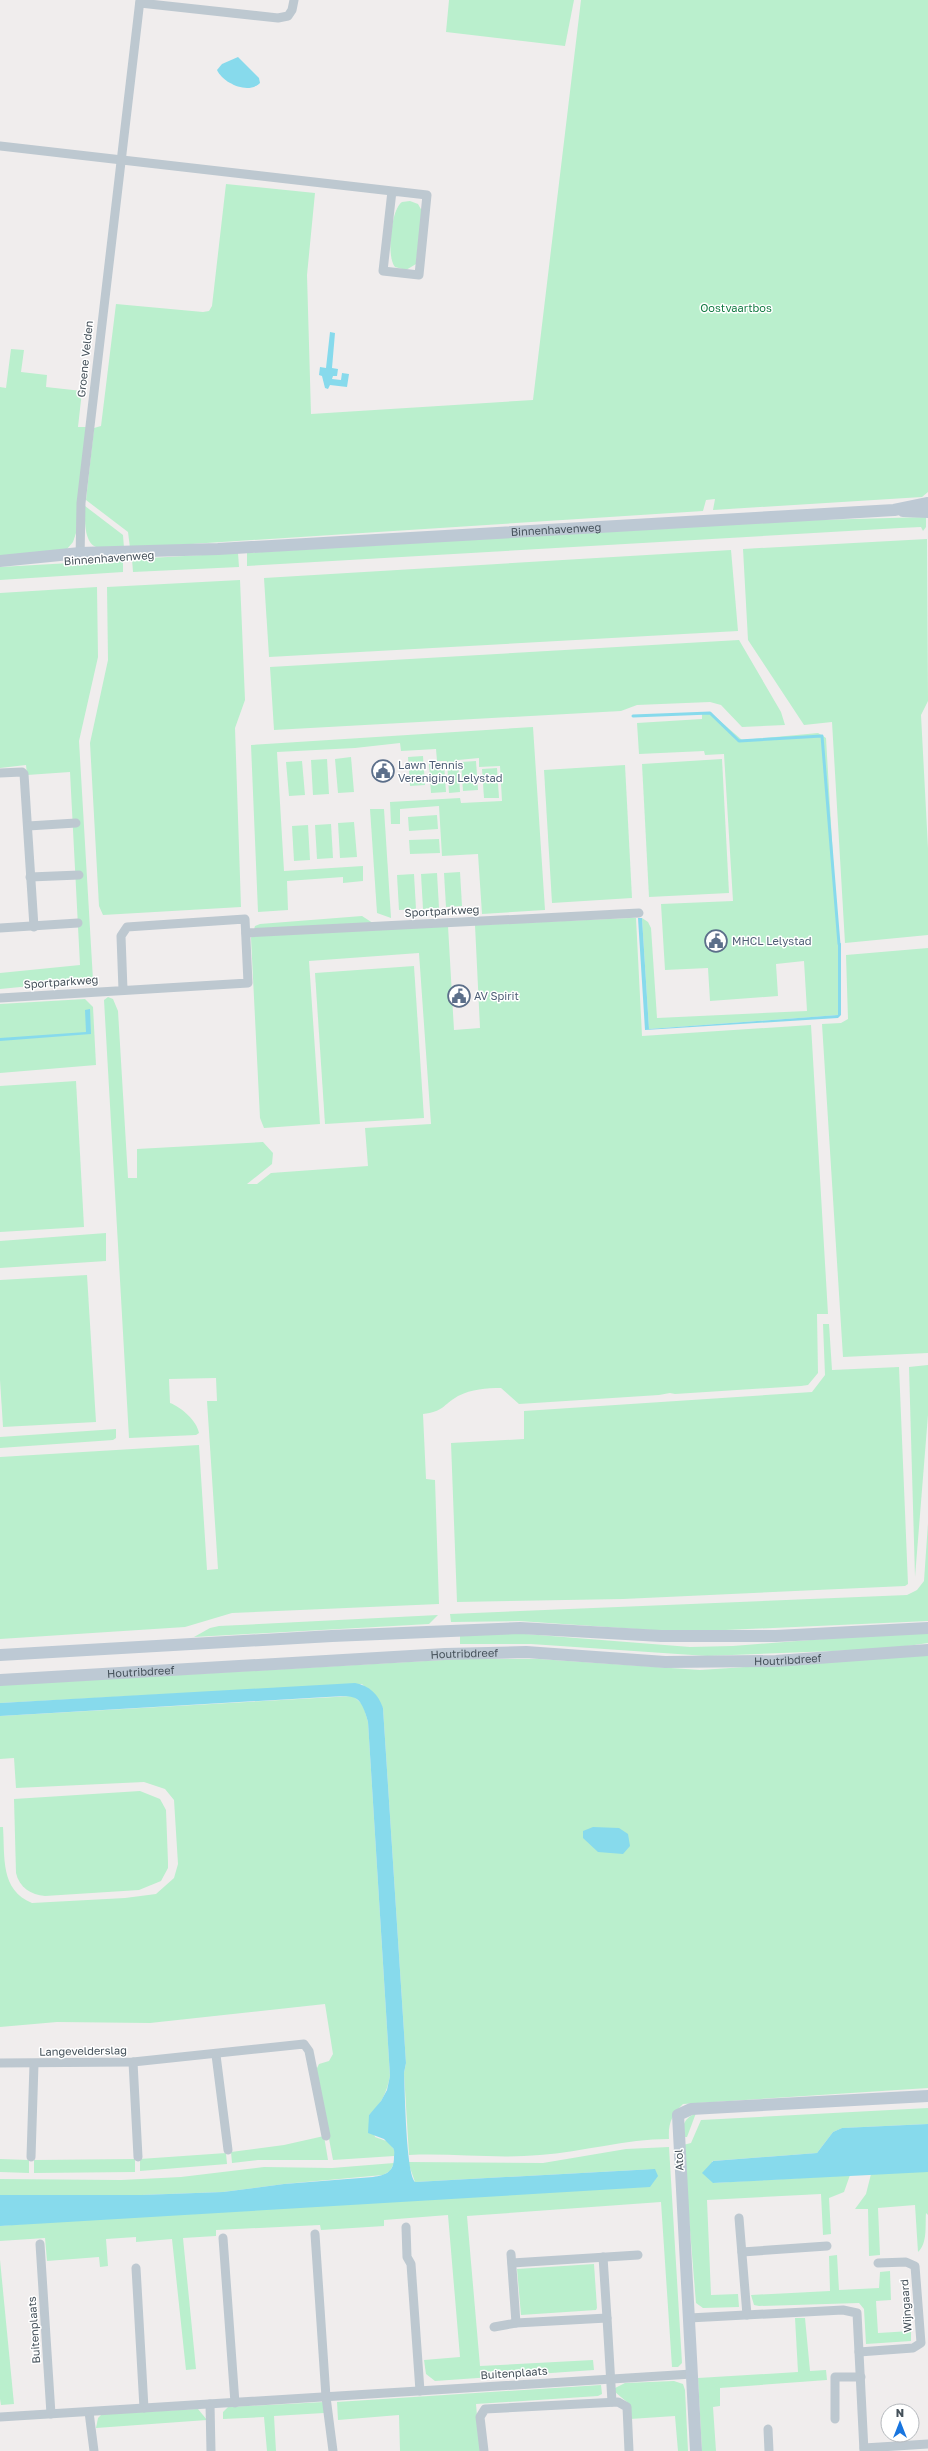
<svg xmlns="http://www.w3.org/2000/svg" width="928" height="2451" viewBox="0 0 928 2451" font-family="'Golos Text',sans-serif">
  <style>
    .green { fill: #baefcd }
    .water { fill: #87daec }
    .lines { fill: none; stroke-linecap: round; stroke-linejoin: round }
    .stream { stroke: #87daec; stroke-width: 3 }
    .street { stroke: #bdc8d0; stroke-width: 9 }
    .secondary { stroke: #bdc9d4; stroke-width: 12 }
    .labels { text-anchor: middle; stroke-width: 3; stroke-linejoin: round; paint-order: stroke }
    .park-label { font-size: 11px; fill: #167c45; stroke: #fff }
    .street-label { font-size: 11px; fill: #45515a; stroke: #fff }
    .service-label { font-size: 11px; fill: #4e5e75; stroke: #fff; text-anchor: start }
  </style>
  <rect width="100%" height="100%" fill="#f0eded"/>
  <g class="green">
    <polygon points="449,0 574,0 565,46 446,32"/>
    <polygon points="581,0 928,0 928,492 922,497 713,510 715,499 706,500 703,511 130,548 128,532 86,500 94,428 101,426 116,304 203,312 209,311 212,306 226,184 315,193 307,275 311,414 533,400"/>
    <path d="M410,201l8,3 4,7 -6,53 -10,6 -11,-3c-9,-10 -4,-58 7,-65z"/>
    <polygon points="11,349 24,350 21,372 47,375 46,387 82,391 78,427 86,427 76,533 73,542 67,549 0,556 0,387 6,388"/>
    <path d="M85,506l38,29 1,13c-7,0 -18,2 -25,0 -16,-3 -14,-29 -14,-42z"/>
    <polygon points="926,517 926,527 923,531 921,527 900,528 247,566 247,553 782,521"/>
    <polygon points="927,539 928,701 921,715 928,848 928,935 845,943 832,722 804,725 748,640 743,549"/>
    <polygon points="731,550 738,631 269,657 264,578"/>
    <polygon points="238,553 239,567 133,572 132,559"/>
    <polygon points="123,560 123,572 0,580 0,567"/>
    <polygon points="240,580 245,700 235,728 241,907 103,915 99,906 90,743 108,660 107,587"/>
    <polygon points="97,587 98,657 79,741 93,980 0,989 0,973 80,965 70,772 27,775 26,765 0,768 0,593"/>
    <polygon points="739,640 781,712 785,725 742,727 721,705 710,702 637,705 621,711 274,730 270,667"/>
    <polygon points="702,714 712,714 742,740 818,733 826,738 838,944 839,1015 649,1029 642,918 648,922 651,928 657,1018 807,1011 804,961 776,964 778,996 710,1001 708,968 665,970 661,904 733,901 724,754 705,755 704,751 639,754 637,723 702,719"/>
    <polygon points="533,727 545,910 482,914 478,854 442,856 439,806 400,809 400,824 391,824 390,802 460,798 461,803 502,801 500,766 479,767 479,758 458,760 460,792 449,793 447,761 437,761 436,749 401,751 400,743 355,748 277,752 284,871 363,866 363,881 343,883 343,877 287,881 288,910 258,912 251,745"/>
    <polygon points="423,756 425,785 410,786 408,757"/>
    <polygon points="351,757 354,792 338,793 335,759"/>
    <polygon points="327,759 329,794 313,795 311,760"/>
    <polygon points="722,759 729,893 649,897 642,764"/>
    <polygon points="302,761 305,795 289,796 286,762"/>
    <polygon points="476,761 478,790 463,791 461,762"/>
    <polygon points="444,763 446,792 431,793 429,764"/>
    <polygon points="625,765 632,898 552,903 544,770"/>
    <polygon points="497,768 499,798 484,798 482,769"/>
    <polygon points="370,809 384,809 391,918 377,913"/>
    <polygon points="437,815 438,829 409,831 408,817"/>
    <polygon points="354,822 357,857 340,858 338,823"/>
    <polygon points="331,824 333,858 317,859 315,825"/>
    <polygon points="308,825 310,860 294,861 292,826"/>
    <polygon points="439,839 440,853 410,854 409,840"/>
    <polygon points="460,872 462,906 446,907 444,873"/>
    <polygon points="437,873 439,908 423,909 421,874"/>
    <polygon points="414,874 416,909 399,910 397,875"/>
    <path d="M362,916l17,11 69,-1 6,104 26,-2 -5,-103 156,-7h5l6,118 169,-11 17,289h-11l1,59 -10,12 -7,1 -126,8 -5,-1 -11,2 -140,9 -18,-16c-15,0 -29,1 -43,8 -15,9 -15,16 -35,18l3,65 9,1 4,124 -207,9 -47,14 -185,12v-182l199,-12 8,125 11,-1 -11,-168h10l-1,-23 -47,1 1,24c11,4 27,18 29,30l-3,2 -67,3 -25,-438 4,-3 5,2 5,12 10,167h9v-29l126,-7 10,11 -1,11 -25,20h10l14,-11 97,-7 -3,-38 66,-4 -12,-171 -110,8 11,163 -56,4 -4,-10 -9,-180 4,-12 5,-2z"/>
    <polygon points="928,948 928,1353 843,1357 822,1024 841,1023 848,1019 846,955"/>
    <polygon points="414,966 424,1118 325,1124 315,973"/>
    <polygon points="85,999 93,1007 96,1065 0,1073 0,1004"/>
    <polygon points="76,1081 84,1227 0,1232 0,1086"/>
    <polygon points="106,1233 106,1261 0,1268 0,1241"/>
    <polygon points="87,1275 96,1422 3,1427 0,1380 0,1280"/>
    <polygon points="823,1324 829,1324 832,1370 899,1367 908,1584 905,1586 623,1599 457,1602 451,1443 524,1439 524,1411 812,1392 825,1375"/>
    <polygon points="928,1365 928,1415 915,1577 909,1367"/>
    <polygon points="116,1429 116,1438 113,1440 0,1448 0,1437"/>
    <polygon points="928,1523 928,1621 681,1632 519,1621 451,1622 450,1614 907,1595 917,1590 924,1581"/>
    <polygon points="438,1615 429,1624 194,1637 210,1628 219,1626"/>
    <polygon points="513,1633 690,1647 733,1646 901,1633 928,1634 928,1643 886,1649 707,1656 531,1644 460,1644 460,1635"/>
    <path d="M928,1655v433l-245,16c-11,11 -15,19 -14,35 -44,0 -86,13 -129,16 -44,4 -87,-2 -131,0l-5,-82 2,-10 -23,-355 -21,-24 -362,19v-18l461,-26h78l161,11z"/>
    <path d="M353,1696l10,9 5,17 22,354c-3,16 -9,29 -21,39l6,22 14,5 6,9 -1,5 -61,4 -17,-90 3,-6 10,-3 4,-7 -8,-50 -175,19 -93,-1 -57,5v-200h3c2,30 -3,63 29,76l93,-5 31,-4 18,-16 4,-14 -4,-64 -9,-11 -21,-7 -128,6 -2,-30 -14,1v-43z"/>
    <path d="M140,1791l20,8 6,11 2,52v6l-7,13 -22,9 -94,6c-14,-1 -26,-9 -29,-23l-2,-74z"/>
    <polygon points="928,2108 928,2124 842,2128 833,2132 817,2153 712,2161 714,2183 850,2175 844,2192 829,2198 831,2234 823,2235 821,2194 707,2200 711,2295 738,2294 739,2307 703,2308 696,2303 683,2145 691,2143 701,2120"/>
    <path d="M696,2113l-9,24h-5c1,-14 2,-18 14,-24z"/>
    <polygon points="324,2136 328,2160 258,2160 232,2163 231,2152 284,2145"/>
    <polygon points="669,2147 682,2363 678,2367 672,2367 661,2202 467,2216 480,2366 593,2360 594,2370 435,2381 426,2374 424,2360 460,2357 448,2215 384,2220 384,2226 321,2230 320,2225 216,2230 216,2236 183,2238 196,2369 186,2370 172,2239 136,2242 136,2237 106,2239 108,2266 100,2267 99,2257 47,2261 45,2238 0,2241 0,2226 655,2169 415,2182 408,2162 543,2163 626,2149"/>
    <polygon points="226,2153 227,2164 140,2171 140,2159"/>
    <polygon points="0,2159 29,2160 29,2173 0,2172"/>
    <polygon points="135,2159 135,2172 34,2173 34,2160"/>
    <polygon points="394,2163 390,2171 383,2175 284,2184 223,2192 141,2195 0,2195 0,2179 121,2180 181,2177 264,2167 332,2168"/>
    <path d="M924,2171l4,1v43l-2,-2c-1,11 2,30 -8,39l-3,-47 -37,3 2,47 -11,1 -1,-47h-13l11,-15 5,-20z"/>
    <polygon points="837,2255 839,2290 879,2288 880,2272 890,2271 891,2300 876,2301 878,2333 911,2331 911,2341 866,2344 864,2309 859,2303 759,2306 754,2305 751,2295 830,2291 829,2256"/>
    <polygon points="0,2260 14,2404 1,2405 0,2399"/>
    <polygon points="594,2264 597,2308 596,2310 521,2315 517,2269"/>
    <polygon points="795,2318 805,2318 810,2371 826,2370 827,2380 720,2388 720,2406 713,2407 716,2451 702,2451 698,2378 798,2372"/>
    <polygon points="674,2381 683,2384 685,2390 688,2451 678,2451 675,2416 630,2419 627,2402 615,2392 615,2388 625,2383"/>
    <polygon points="601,2385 602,2394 598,2396 476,2404 480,2451 400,2451 399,2415 338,2420 337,2402"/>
    <polygon points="324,2402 324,2413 274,2416 276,2451 267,2451 264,2417 223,2419 223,2412 228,2407"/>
    <polygon points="198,2409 207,2420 96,2428 98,2418 102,2414"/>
  </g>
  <g class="water">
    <path d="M238,57l21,21 1,5c-12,12 -37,0 -43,-13l5,-6z"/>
    <polygon points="330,332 335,333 332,368 338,369 337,376 333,376 332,379 341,380 342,373 349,374 347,387 330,385 328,389 325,388 322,376 319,375 320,367 326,368"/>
    <polygon points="638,918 642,918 649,1029 838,1015 838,944 841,943 841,1015 838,1018 645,1030"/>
    <polygon points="90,1009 91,1034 0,1041 0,1038 86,1032 85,1010"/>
    <path d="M355,1683c15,3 23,11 28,25l23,355 -2,10c1,19 2,99 11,109l240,-13 3,7 -8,11 -650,39v-31h141l82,-3 61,-8 89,-7c13,-2 21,-5 21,-20 0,-4 1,-6 -1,-9l-9,-9 -16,-6 1,-18 12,-14 6,-11 3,-14 -22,-354c-8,-30 -14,-26 -42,-25l-326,19v-13z"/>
    <polygon points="593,1827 619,1828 628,1834 630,1846 623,1854 598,1852 583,1838 583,1831"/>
    <polygon points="928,2124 928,2172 713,2183 702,2173 713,2161 817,2153 833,2132 842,2128"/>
  </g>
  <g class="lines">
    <polyline class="stream" points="633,716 710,713 739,741 822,736 839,944"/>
    <g class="street">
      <polyline points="140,3 278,18 288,16 292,10 294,0"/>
      <polyline points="0,146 427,195 419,275 383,271 392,191"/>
      <polyline points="80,561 81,503 140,0"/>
      <polyline points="0,773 22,772 24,774 34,927"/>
      <polyline points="28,826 76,823"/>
      <polyline points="30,877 79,875"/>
      <polyline points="0,928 78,923"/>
      <polyline points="246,933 639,913"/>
      <polyline points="0,998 248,983 245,919 127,927 121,936 123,990"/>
      <polyline points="216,2055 228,2150"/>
      <polyline points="133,2062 138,2157"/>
      <polyline points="0,2063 133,2062 304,2044 309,2051 326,2136"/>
      <polyline points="31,2157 34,2064"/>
      <polyline points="739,2218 747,2315"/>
      <polyline points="406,2227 407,2257 411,2264 420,2391"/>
      <polyline points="315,2234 326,2397 333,2451"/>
      <polyline points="223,2238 235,2403"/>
      <polyline points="40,2244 51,2414"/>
      <polyline points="742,2252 827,2246"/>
      <polyline points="511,2254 516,2323"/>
      <polyline points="512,2263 638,2255"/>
      <polyline points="136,2268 144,2408"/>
      <polyline points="607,2318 612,2402"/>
      <polyline points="689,2318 843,2310 857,2313 864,2451"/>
      <polyline points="494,2327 516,2323 607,2318 603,2257"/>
      <polyline points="859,2352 913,2348 921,2343 915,2266 906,2262 878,2263"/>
      <polyline points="210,2404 211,2451"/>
      <polyline points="89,2412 94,2451"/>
      <polyline points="0,2417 692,2374"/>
      <polyline points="835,2419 835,2377 861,2377"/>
      <polyline points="768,2429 769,2451"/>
      <polyline points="864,2448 928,2444"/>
      <polyline points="484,2451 480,2417 485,2409 618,2402 627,2407 629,2451"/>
    </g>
    <g class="secondary">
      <polyline points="903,511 928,512"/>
      <path id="s1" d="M0,561l80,-8 138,-4 676,-39 34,-7"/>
      <polyline points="0,1655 332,1636 520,1628 661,1636 776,1636 928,1628"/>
      <path id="s2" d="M0,1680l445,-26 81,-2 139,10 111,-1 152,-11"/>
      <polyline points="696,2451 678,2115 691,2109 928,2096"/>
    </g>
  </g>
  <defs>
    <g id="civic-ring" transform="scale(1.15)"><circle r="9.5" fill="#fff" stroke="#5c6f8a" stroke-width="1.5"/><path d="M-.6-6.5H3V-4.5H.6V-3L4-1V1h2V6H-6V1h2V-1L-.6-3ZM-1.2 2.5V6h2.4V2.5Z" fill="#5c6f8a"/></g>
  </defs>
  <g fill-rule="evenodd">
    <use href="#civic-ring" x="383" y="771"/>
    <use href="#civic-ring" x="716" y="941"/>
    <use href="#civic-ring" x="459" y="996"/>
  </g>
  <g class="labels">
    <g class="park-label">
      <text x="736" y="312">Oostvaartbos</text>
    </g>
    <g class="street-label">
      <text transform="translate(85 359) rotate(-84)" y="4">Groene Velden</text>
      <text dy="4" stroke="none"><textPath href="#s1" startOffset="557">Binnenhavenweg</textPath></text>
      <text transform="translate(109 558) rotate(-4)" y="4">Binnenhavenweg</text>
      <text transform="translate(442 911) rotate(-3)" y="4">Sportparkweg</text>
      <text transform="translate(61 982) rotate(-4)" y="4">Sportparkweg</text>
      <text dy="4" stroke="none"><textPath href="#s2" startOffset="465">Houtribdreef</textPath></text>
      <text dy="4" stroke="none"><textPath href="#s2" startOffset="789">Houtribdreef</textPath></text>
      <text dy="4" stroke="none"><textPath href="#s2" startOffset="141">Houtribdreef</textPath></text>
      <text transform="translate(83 2051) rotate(-1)" y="4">Langevelderslag</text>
      <text transform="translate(679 2160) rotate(-93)" y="4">Atol</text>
      <text transform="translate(906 2306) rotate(-94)" y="4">Wijngaard</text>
      <text transform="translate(34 2330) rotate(-94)" y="4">Buitenplaats</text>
      <text transform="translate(514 2373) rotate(-4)" y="4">Buitenplaats</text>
    </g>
    <g class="service-label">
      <text x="398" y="769">Lawn Tennis<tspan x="398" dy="13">Vereniging Lelystad</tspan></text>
      <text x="732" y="945">MHCL Lelystad</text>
      <text x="474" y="1000">AV Spirit</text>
    </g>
  </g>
  <g transform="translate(900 2423)"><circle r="19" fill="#ffffff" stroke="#b5b9bd"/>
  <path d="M0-3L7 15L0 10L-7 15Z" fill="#1875df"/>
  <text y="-6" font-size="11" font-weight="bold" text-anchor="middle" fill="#45515a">N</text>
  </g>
</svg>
